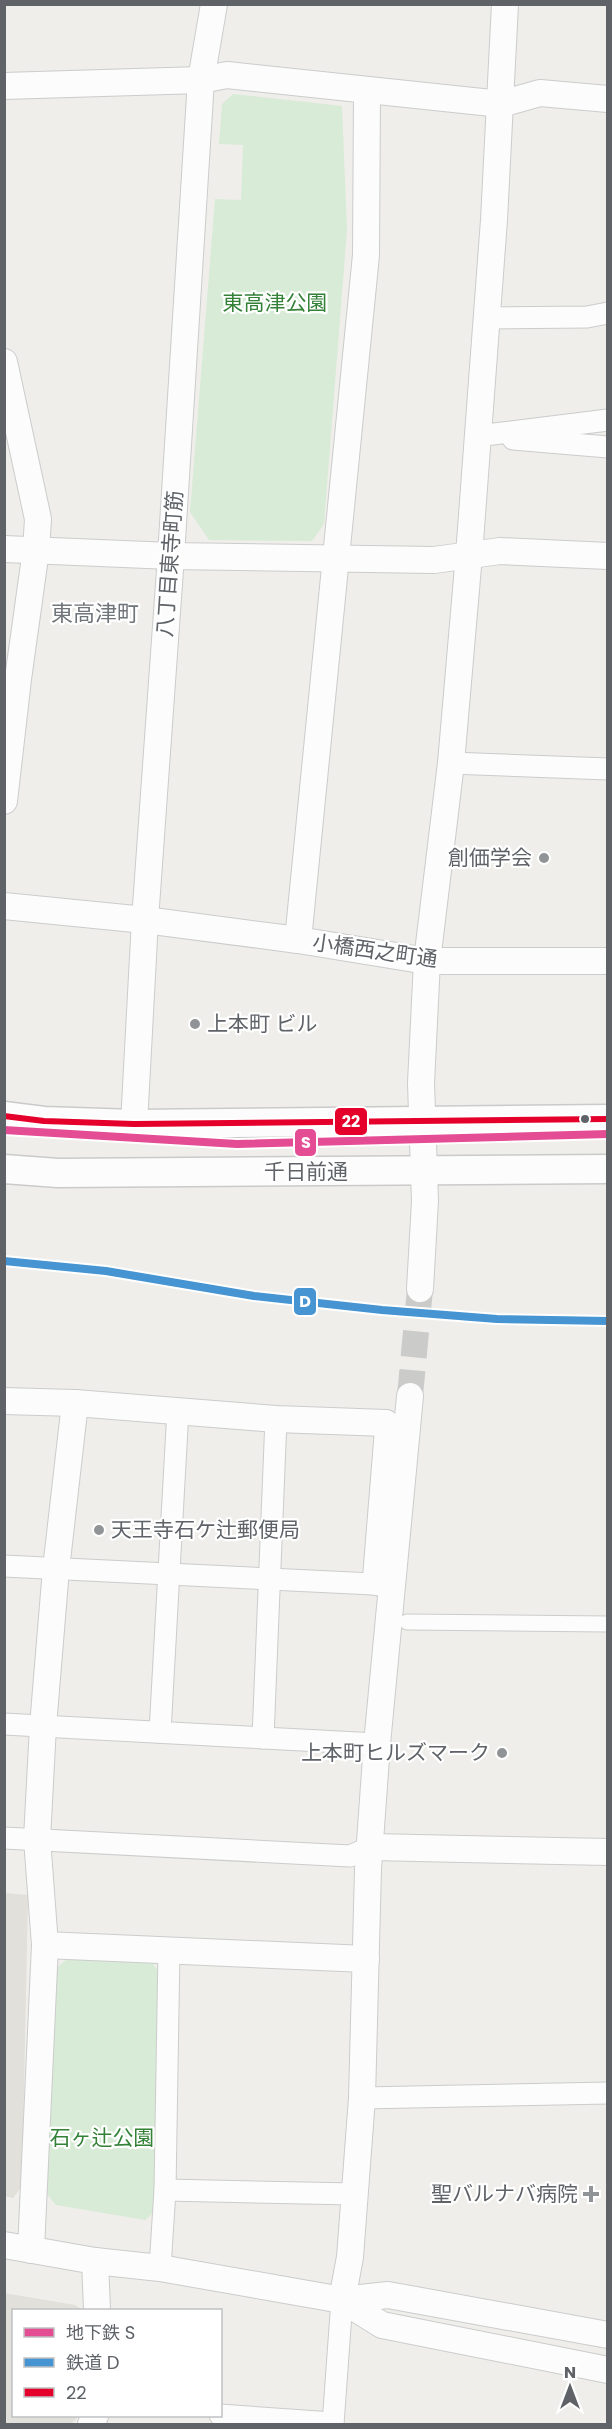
<svg xmlns="http://www.w3.org/2000/svg" width="612" height="2429" viewBox="0 0 612 2429" font-family="Poppins,'Noto Sans JP',sans-serif">
  <style>
    .education { fill: #e2e0da }
    .green { fill: #d8ebd6 }
    .lines { fill: none; stroke-linecap: round; stroke-linejoin: round }
    .tertiary-tunnel { stroke: #cbcbca; stroke-width: 26; stroke-dasharray: 26 13; stroke-linecap: butt }
    .pedestrian-casing { stroke: #cbcccc; stroke-width: 17 }
    .minor-casing { stroke: #cbcccc; stroke-width: 23 }
    .tertiary-casing { stroke: #cbcccc; stroke-width: 28 }
    .secondary-casing { stroke: #cacacb; stroke-width: 31 }
    .pedestrian { stroke: #fdfcfc; stroke-width: 15 }
    .minor { stroke: #fdfcfc; stroke-width: 21 }
    .tertiary { stroke: #fdfcfc; stroke-width: 26 }
    .secondary { stroke: #fdfcfc; stroke-width: 28 }
    .bus-1-casing { stroke: #fff; stroke-width: 10 }
    .bus-1 { stroke: #e4002b; stroke-width: 6 }
    .rail-1-casing { stroke: #fff; stroke-width: 12 }
    .rail-1 { stroke: #4694d1; stroke-width: 8 }
    .metro-1-casing { stroke: #fff; stroke-width: 12 }
    .metro-1 { stroke: #e44d93; stroke-width: 8 }
    .poi-dot { fill: #919496; stroke: #fff; stroke-width: 2 }
    .bus-dot { fill: #5f6368; stroke: #fff; stroke-width: 2 }
    .labels { text-anchor: middle; stroke-width: 4.5; stroke-linejoin: round; paint-order: stroke }
    .park-label { font-size: 21px; fill: #348238; stroke: #fff }
    .street-label { font-size: 21px; fill: #5f6368; stroke: #fff }
    .poi-label { font-size: 21px; fill: #5f6368; stroke: #fff; text-anchor: end }
    .neighbourhood-label { font-size: 22px; fill: #70757a; stroke: #fff }
    .line-badge { stroke: #fff; stroke-width: 2 }
    .badge-label { font-size: 16px; text-anchor: middle; font-weight: bold; fill: #fff }
  </style>
  <rect width="100%" height="100%" fill="#efeeea"/>
  <g class="education">
    <polygon points="4,1893 28,1895 22,2186 13,2198 4,2196"/>
    <polygon points="4,2293 75,2305 82,2310 14,2310 14,2416 79,2416 71,2424 5,2424"/>
  </g>
  <g class="green">
    <polygon points="233,94 342,106 347,229 324,524 312,541 209,540 190,512 215,199 241,200 243,145 219,144 222,104"/>
    <polygon points="71,1956 151,1961 160,1974 154,2212 145,2220 56,2205 47,2194 55,1969"/>
  </g>
  <g class="lines">
    <polyline class="tertiary-tunnel" points="410,1396 420,1289"/>
    <g class="pedestrian-casing">
      <polyline id="pedestrian" points="407,1622 608,1624"/>
    </g>
    <g class="minor-casing">
      <g id="minor">
        <polyline points="487,318 587,317 608,313"/>
        <polyline points="477,436 608,420"/>
        <polyline points="513,439 608,447"/>
        <polyline points="451,763 608,769"/>
        <polyline points="4,1566 373,1584 391,1587"/>
        <polyline points="373,1584 386,1423"/>
        <polyline points="4,1724 377,1744"/>
        <polyline points="160,1732 178,1410"/>
        <polyline points="263,1738 276,1419"/>
        <polyline points="4,1838 350,1856 371,1847"/>
        <polyline points="362,2098 608,2093"/>
        <polyline points="165,2190 354,2194"/>
        <polyline points="160,2268 165,2190 169,1950"/>
        <polyline points="220,2415 333,2423"/>
        <polyline points="333,2424 342,2300"/>
      </g>
    </g>
    <g class="tertiary-casing">
      <g id="tertiary">
        <polyline points="4,86 201,80 227,75 501,104 540,93 608,99"/>
        <polyline points="4,362 38,519 36,550 18,679 4,801"/>
        <polyline points="4,549 171,556 434,560 500,551 608,556"/>
        <polyline points="4,906 145,920 298,940 427,961 608,961"/>
        <polyline points="298,940 366,255 367,92"/>
        <polyline points="134,1124 145,920 171,556 201,80 214,4"/>
        <polyline points="420,1289 425,1201 421,1083 427,961 451,763 469,555 494,220 505,4"/>
        <polyline points="4,1401 75,1403 276,1419 386,1423"/>
        <polyline points="371,1847 608,1852"/>
        <polyline points="45,1945 366,1959"/>
        <polyline points="4,2245 95,2261 160,2268 342,2300 388,2295 608,2335"/>
        <polyline points="31,2250 45,1945 37,1839 43,1726 56,1569 75,1403"/>
        <polyline points="95,2261 97,2310"/>
        <polyline points="342,2300 350,2257 362,2098 368,1869 377,1744 410,1396"/>
        <polyline points="342,2300 382,2325 608,2370"/>
        <polyline points="91,2424 95,2416"/>
      </g>
    </g>
    <g class="secondary-casing">
      <g id="secondary">
        <polyline points="4,1116 44,1121 134,1124 608,1119"/>
        <polyline points="4,1169 58,1173 608,1169"/>
      </g>
    </g>
    <use href="#pedestrian" class="pedestrian"/>
    <use href="#minor" class="minor"/>
    <use href="#tertiary" class="tertiary"/>
    <use href="#secondary" class="secondary"/>
    <g class="bus-1-casing">
      <polyline id="bus-1" points="4,1116 44,1121 134,1124 608,1119"/>
    </g>
    <use href="#bus-1" class="bus-1"/>
    <g class="rail-1-casing">
      <polyline id="rail-1" points="4,1261 106,1271 254,1296 382,1310 497,1319 608,1321"/>
    </g>
    <use href="#rail-1" class="rail-1"/>
    <g class="metro-1-casing">
      <polyline id="metro-1" points="4,1130 237,1144 608,1134"/>
    </g>
    <use href="#metro-1" class="metro-1"/>
  </g>
  <g class="poi-dot">
    <circle cx="544" cy="858" r="6"/>
    <circle cx="195" cy="1024" r="6"/>
    <circle cx="99" cy="1530" r="6"/>
    <circle cx="502" cy="1753" r="6"/>
    <path d="M588 2185h6v6h6v6h-6v6h-6v-6h-6v-6h6z"/>
  </g>
  <circle class="bus-dot" cx="585" cy="1119" r="5"/>
  <g class="labels">
    <g class="park-label">
      <text x="275" y="310">東高津公園</text>
      <text x="102" y="2145">石ヶ辻公園</text>
    </g>
    <g class="street-label">
      <text transform="translate(170 564) rotate(-86)" y="7">八丁目東寺町筋</text>
      <text transform="translate(375 951) rotate(8)" y="7">小橋西之町通</text>
      <text x="306" y="1179">千日前通</text>
    </g>
    <g class="poi-label">
      <text x="532" y="865">創価学会</text>
      <text x="207" y="1031" text-anchor="start">上本町 ビル</text>
      <text x="111" y="1537" text-anchor="start">天王寺石ケ辻郵便局</text>
      <text x="490" y="1760">上本町ヒルズマーク</text>
      <text x="578" y="2201">聖バルナバ病院</text>
    </g>
    <g class="neighbourhood-label">
      <text x="95" y="621">東高津町</text>
    </g>
  </g>
  <g class="line-badge">
    <rect x="334" y="1107" width="34" height="29" rx="6" fill="#e4002b"/>
    <rect x="294" y="1128" width="23" height="29" rx="6" fill="#e44d93"/>
    <rect x="293" y="1287" width="24" height="29" rx="6" fill="#4694d1"/>
  </g>
  <g class="badge-label">
    <text x="351" y="1127">22</text>
    <text x="306" y="1148">S</text>
    <text x="305" y="1307">D</text>
  </g>
  <rect width="612" height="2429" fill="none" stroke="#5f6368" stroke-width="12"/>
  <rect x="12" y="2309" width="210" height="108" fill="#ffffff" stroke="#bfc1c3" stroke-width="1.5"/>
  <rect x="24" y="2328" width="30" height="9" fill="#e44d93" stroke="#bfc1c3" stroke-width="1.5"/>
  <text x="66" y="2339" font-size="18" fill="#5f6368">地下鉄 S</text>
  <rect x="24" y="2358" width="30" height="9" fill="#4694d1" stroke="#bfc1c3" stroke-width="1.5"/>
  <text x="66" y="2369" font-size="18" fill="#5f6368">鉄道 D</text>
  <rect x="24" y="2388" width="30" height="9" fill="#e4002b" stroke="#bfc1c3" stroke-width="1.5"/>
  <text x="66" y="2399" font-size="18" fill="#5f6368">22</text>
  <g transform="translate(570 2387)" stroke="#ffffff" stroke-width="4.5" paint-order="stroke">
  <path d="M0-4.5L10 22L0 15L-10 22Z" fill="#5f6368"/>
  <text y="-9" font-size="16" font-weight="bold" text-anchor="middle" fill="#5f6368">N</text>
  </g>
</svg>
